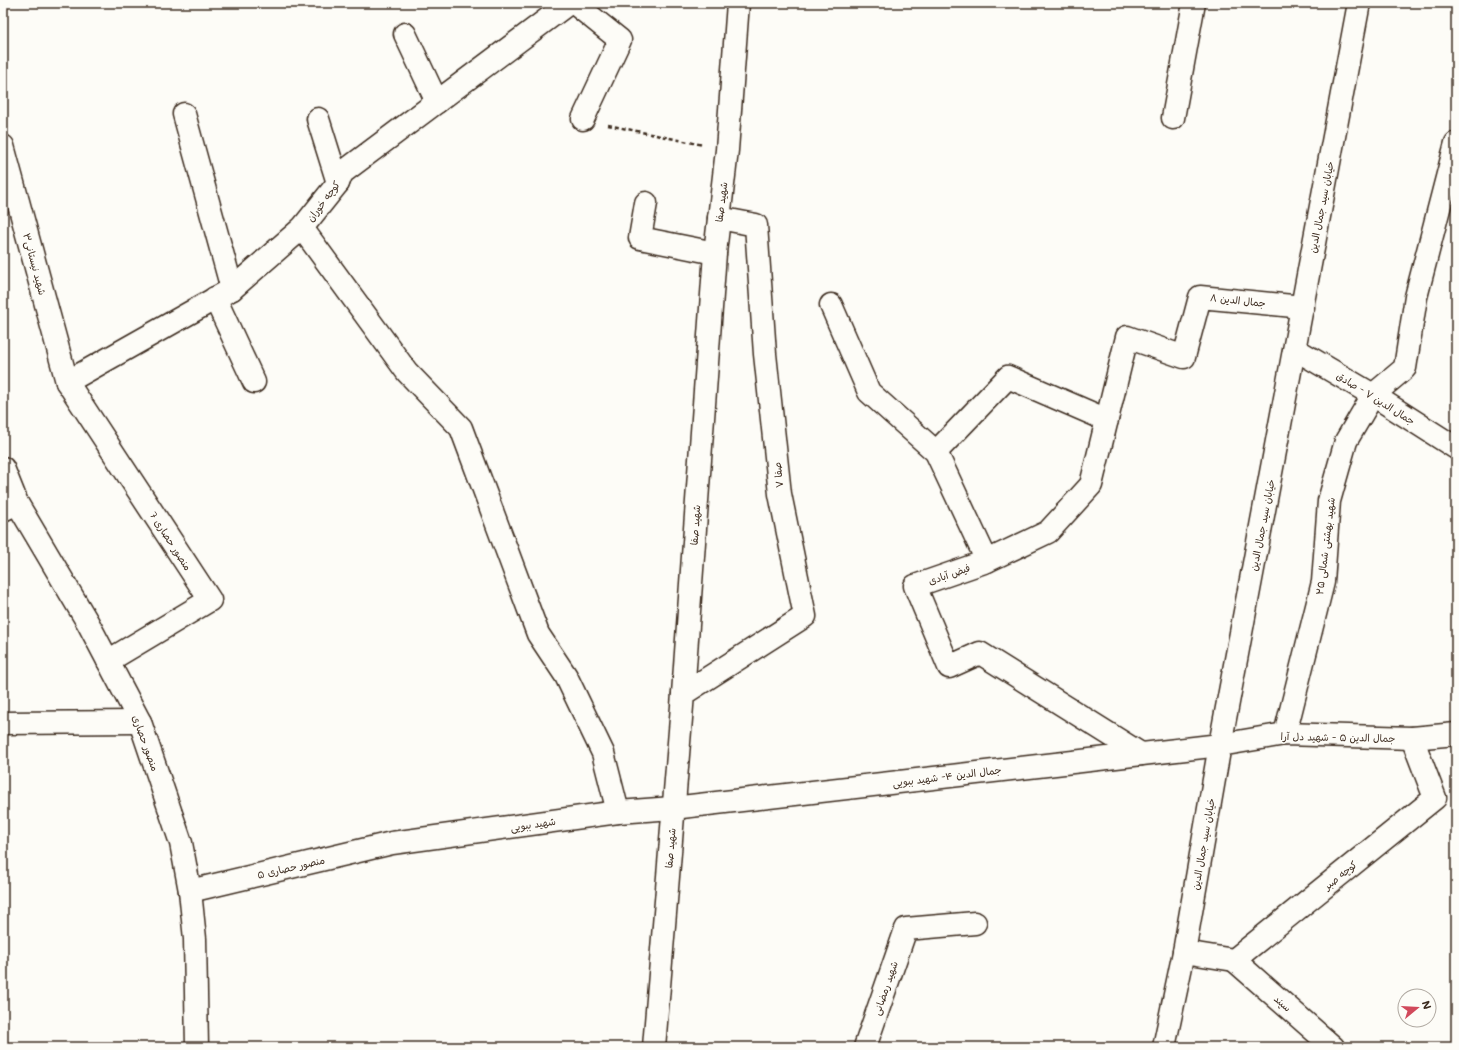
<svg xmlns="http://www.w3.org/2000/svg" width="1459" height="1050" viewBox="0 0 1459 1050" font-family="Mali,'Playpen Sans Arabic',sans-serif">
  <style>
    .lines { fill: none; stroke-linecap: round; stroke-linejoin: round }
    .minor-casing { stroke: #3b2a1e; stroke-width: 25 }
    .tertiary-casing { stroke: #3b2a1e; stroke-width: 25 }
    .secondary-casing { stroke: #3b2a1e; stroke-width: 25 }
    .path { stroke: #3b2a1e; stroke-width: 2.5; stroke-dasharray: 4 3; stroke-linecap: butt }
    .minor { stroke: #fdfcf7; stroke-width: 22 }
    .tertiary { stroke: #fdfcf7; stroke-width: 22 }
    .secondary { stroke: #fdfcf7; stroke-width: 22 }
    .labels { text-anchor: middle; stroke-width: 3; stroke-linejoin: round; paint-order: stroke }
    .street-label { font-size: 10px; fill: #3b2a1e; stroke: #fdfcf7 }
  </style>
  <rect width="100%" height="100%" fill="#fdfcf7"/>
  <filter id="ink" filterUnits="userSpaceOnUse"><feTurbulence type="fractalNoise" baseFrequency=".025" numOctaves="2"/><feDisplacementMap in="SourceGraphic" scale="8" xChannelSelector="R" yChannelSelector="G"/><feConvolveMatrix kernelMatrix="1 2 1 2 8 2 1 2 1" color-interpolation-filters="sRGB"/></filter>
  <g filter="url(#ink)">
    <g class="lines">
      <g class="minor-casing">
        <g id="minor">
          <polyline points="574,3 620,40 583,119"/>
          <polyline points="405,34 437,102"/>
          <polyline points="184,114 232,289"/>
          <polyline points="1173,118 1194,3"/>
          <polyline points="318,119 338,183"/>
          <polyline points="3,146 67,382 210,600 108,661"/>
          <polyline points="646,203 640,238 715,253"/>
          <polyline points="302,228 407,372 461,428 538,634 566,676 603,753 618,812"/>
          <polyline points="215,298 254,382"/>
          <polyline points="831,305 869,392 936,452 987,561"/>
          <polyline points="1295,349 1373,395 1456,448"/>
          <polyline points="67,382 232,289 302,228 338,183 342,173 569,3"/>
          <polyline points="936,452 1008,377 1107,420"/>
          <polyline points="3,510 17,503"/>
          <polyline points="683,694 805,616 780,494 765,354 756,225 719,218"/>
          <polyline points="3,723 140,722"/>
          <polyline points="1285,734 1323,582 1329,501 1346,441 1373,395 1405,368 1416,297 1456,143"/>
          <polyline points="1141,754 980,653 949,667 915,586 987,561 1048,532 1091,485 1127,337 1184,357 1200,297 1303,307"/>
          <polyline points="190,891 392,843 618,812 673,808 1220,745 1285,734 1412,738 1456,734"/>
          <polyline points="1184,952 1234,960 1435,798 1412,738"/>
          <polyline points="1234,960 1333,1047"/>
          <polyline points="865,1047 906,929 975,923"/>
        </g>
      </g>
      <g class="tertiary-casing">
        <polyline id="tertiary" points="654,1047 683,694 715,253 727,150 738,3"/>
      </g>
      <g class="secondary-casing">
        <g id="secondary">
          <polyline points="3,468 17,503 88,623 140,722 181,843 190,891 195,939 197,1047"/>
          <polyline points="1164,1047 1184,952 1220,745 1359,3"/>
        </g>
      </g>
      <polyline class="path" points="608,125 703,145"/>
      <use href="#minor" class="minor"/>
      <use href="#tertiary" class="tertiary"/>
      <use href="#secondary" class="secondary"/>
    </g>
  </g>
  <g class="labels">
    <g class="street-label">
      <text transform="translate(323 201) rotate(-53)" y="4">کوچه خوران</text>
      <text transform="translate(721 202) rotate(-83)" y="4">شهید صفا</text>
      <text transform="translate(1321 207) rotate(-79)" y="4">خیابان سید جمال الدین</text>
      <text transform="translate(35 264) rotate(75)" y="4">شهید نیستانی۳</text>
      <text transform="translate(1238 300) rotate(6)" y="4">جمال الدین ۸</text>
      <text transform="translate(1376 398) rotate(32)" y="4">جمال الدین ۷ - صادق</text>
      <text transform="translate(778 475) rotate(-96)" y="4">صفا ۷</text>
      <text transform="translate(695 525) rotate(-86)" y="4">شهید صفا</text>
      <text transform="translate(1262 525) rotate(-79)" y="4">خیابان سید جمال الدین</text>
      <text transform="translate(171 541) rotate(57)" y="4">منصور حصاری 7</text>
      <text transform="translate(1325 546) rotate(-83)" y="4">۲۵ شهید بهشتی شمالی</text>
      <text transform="translate(949 574) rotate(-19)" y="4">فیض آبادی</text>
      <text transform="translate(1338 737) rotate(1)" y="4">جمال الدین ۵ - شهید دل آرا</text>
      <text transform="translate(146 743) rotate(70)" y="4">منصور حصاری</text>
      <text transform="translate(947 776) rotate(-7)" y="4">جمال الدین ۴- شهید ببویی</text>
      <text transform="translate(533 824) rotate(-8)" y="4">شهید ببویی</text>
      <text transform="translate(1203 844) rotate(-80)" y="4">خیابان سید جمال الدین</text>
      <text transform="translate(670 848) rotate(-85)" y="4">شهید صفا</text>
      <text transform="translate(291 867) rotate(-13)" y="4">منصور حصاری ۵</text>
      <text transform="translate(1340 875) rotate(-39)" y="4">کوچه صبر</text>
      <text transform="translate(885 988) rotate(-71)" y="4">شهید رمضانی</text>
      <text transform="translate(1283 1003) rotate(42)" y="4">سپند</text>
    </g>
  </g>
  <rect width="1459" height="1050" fill="none" stroke="#fdfcf7" stroke-width="16"/>
  <rect x="8" y="8" width="1443" height="1034" fill="none" stroke="#3b2a1e" stroke-width="1.5" filter="url(#ink)"/>
  <g transform="translate(1417 1008) rotate(72)"><circle r="19" fill="#fdfcf7" stroke="#afa8a0"/>
  <path d="M0-3L7 15L0 10L-7 15Z" fill="#d1495b"/>
  <text y="-6" font-size="11" font-weight="bold" text-anchor="middle" fill="#3b2a1e">N</text>
  </g>
</svg>
